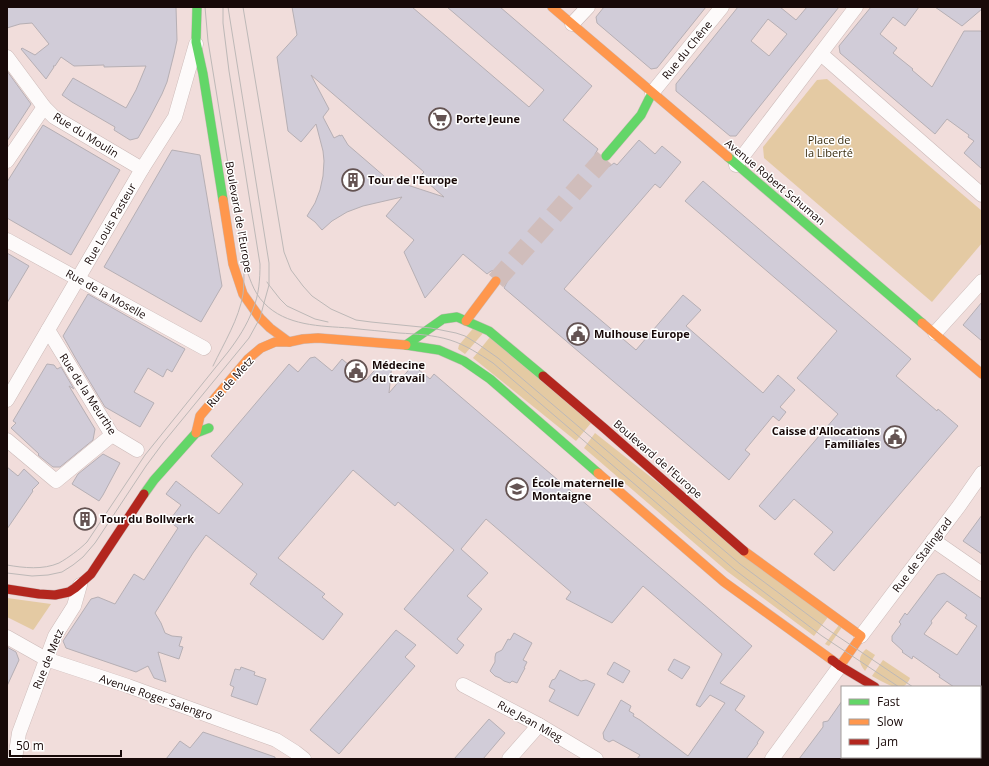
<svg xmlns="http://www.w3.org/2000/svg" width="989" height="766" viewBox="0 0 989 766" font-family="'Open Sans',sans-serif">
  <style>
    .green { fill: #e4caa3 }
    .building { fill: #d1ccd8; stroke: #b6afb4; fill-rule: evenodd }
    .lines { fill: none; stroke-linecap: round; stroke-linejoin: round }
    .secondary-tunnel { stroke: #d0bdbb; stroke-width: 19; stroke-dasharray: 19 10; stroke-linecap: butt }
    .street-casing { stroke: #ccbab8; stroke-width: 15 }
    .fast-casing { stroke: #ccbab8; stroke-width: 10 }
    .slow-casing { stroke: #ccbab8; stroke-width: 10 }
    .jam-casing { stroke: #ccbab8; stroke-width: 10 }
    .street { stroke: #fdfafa; stroke-width: 14 }
    .fast { stroke: #63d668; stroke-width: 9 }
    .slow { stroke: #ff974d; stroke-width: 9 }
    .jam { stroke: #b3261e; stroke-width: 9 }
    .tram { stroke: #bdb8b7; stroke-width: 1 }
    .labels { text-anchor: middle; stroke-width: 3; stroke-linejoin: round; paint-order: stroke }
    .street-label { font-size: 11px; fill: #180908; stroke: #fff }
    .poi-label { font-size: 11px; font-weight: bold; fill: #180908; stroke: #fff; text-anchor: start }
    .park-label { font-size: 11px; fill: #3a2d0e; stroke: #fff }
  </style>
  <rect width="100%" height="100%" fill="#f1dddb"/>
  <g class="green">
    <polygon points="827,79 982,211 982,243 932,302 764,158 763,147 817,80"/>
    <polygon points="476,325 484,332 465,354 458,349 459,345"/>
    <polygon points="490,337 591,423 576,441 473,358"/>
    <polygon points="595,433 828,617 814,636 728,572 584,448"/>
    <polygon points="7,598 51,604 34,629 33,630 7,617"/>
    <polygon points="839,625 842,627 829,646 825,644"/>
    <path d="M866,649l9,6 -10,16c-7,-9 -7,-14 1,-22z"/>
    <path d="M883,660l27,18c-1,3 -4,7 -6,8 -9,5 -24,-6 -32,-10z"/>
  </g>
  <g class="building">
    <polygon points="7,7 176,7 177,40 174,54 167,82 162,94 150,117 138,138 130,140 114,130 115,127 72,102 62,95 73,78 126,108 136,90 146,66 104,67 104,65 74,66 61,57 55,66 53,66 54,67 46,79 21,49 22,48 35,55 49,44 32,23 20,24 7,28"/>
    <path d="M292,7h120l117,100 15,-17 -97,-83h53l92,79 -29,34 35,29 -3,5 1,5 3,5 5,3 6,-1 4,-3 3,2 22,-25 16,14 7,-8 19,16 -21,26 -5,-4 -91,105 72,61 47,-55 18,15 -15,16 77,67 15,-18 17,15 -15,17 6,5 -7,9 -6,-5 -28,34 5,4 -21,26 -225,-192 3,-6 -1,-6 -4,-4 -5,-2 -6,1 -4,3 -24,-20 -38,44 -21,-46 10,-12 -28,-24 16,-19 -39,9 -16,6 -15,9 -10,9 -7,-8 -8,-6 8,-13 5,-13 3,-14 1,-15 -1,-10 -7,-27 -15,18 -13,-11 -11,-74 20,-22zM311,75l113,97 -4,4 24,21 -61,-20 1,-1 -36,-31 -6,-10 -2,1v-1l-6,3 -11,-21 6,-8z"/>
    <polygon points="604,7 706,7 657,68 651,69 597,23 596,17"/>
    <path d="M738,7h42l16,13 11,-13h32l-103,129h-6l-54,-45v-7zM768,19l19,15 -18,22 -18,-15z"/>
    <polygon points="871,7 919,7 905,26 893,17 880,34 897,48 893,53 913,69 912,70 932,87 964,31 982,31 982,169 964,153 974,141 968,137 969,135 947,119 935,134 840,53 839,46"/>
    <polygon points="935,7 982,7 982,9 962,26"/>
    <polygon points="7,71 31,104 7,141"/>
    <polygon points="43,125 120,170 71,255 7,218 7,182"/>
    <polygon points="172,150 200,155 222,286 201,322 104,267"/>
    <polygon points="703,181 911,359 896,376 937,411 938,409 958,426 834,571 814,554 833,532 794,499 775,520 759,506 838,414 797,378 837,331 685,201"/>
    <polygon points="7,253 29,266 7,303"/>
    <polygon points="88,294 185,349 172,372 167,369 163,377 148,368 134,392 154,403 140,427 105,407 76,359 63,336"/>
    <polygon points="982,302 982,341 963,325"/>
    <polygon points="315,357 332,371 342,359 366,380 381,363 392,363 389,393 413,365 430,379 434,374 752,646 720,683 745,696 735,710 764,732 757,743 758,743 746,759 637,759 640,755 613,740 609,742 604,739 603,733 621,700 631,706 629,711 634,714 633,716 640,720 688,756 725,703 710,695 700,707 696,705 722,654 643,586 612,623 566,599 571,592 486,519 461,549 488,573 467,596 482,609 457,639 464,645 457,654 404,609 454,550 398,502 395,506 353,470 278,558 325,594 322,597 343,614 323,640 250,584 257,574 206,535 193,553 155,613 161,623 165,633 172,636 182,637 179,646 183,647 179,659 158,652 166,682 154,678 148,666 136,672 66,648 63,641 91,599 98,597 115,604 134,574 144,580 178,528 169,521 181,505 166,494 176,481 219,514 243,484 211,456 289,364 298,372 310,358"/>
    <polygon points="47,364 54,365 57,369 61,367 74,389 69,386 95,429 93,440 60,467 53,467 38,455 39,454 11,428 16,423 13,421"/>
    <polygon points="103,454 120,463 103,495 99,501 72,484 78,474"/>
    <polygon points="7,467 18,476 24,469 39,483 32,490 33,491 7,529"/>
    <polygon points="982,515 982,554 963,541"/>
    <path d="M944,573l38,26v88h-28l-15,-10 1,-2 -27,-19 -1,3 -10,-7 1,-1 -11,-10v-5l9,-12 -2,-2 6,-9 2,2 30,-40zM947,601l20,14 -2,3 12,8 -20,29 -33,-21 8,-11 -1,-2z"/>
    <polygon points="396,630 416,645 405,657 415,666 339,754 310,730"/>
    <polygon points="514,633 532,643 523,660 527,662 524,668 525,668 517,683 512,681 510,683 504,681 500,678 495,676 490,671 495,662 495,657 496,653 502,650 508,639 510,640"/>
    <polygon points="7,647 16,652 19,660 7,686"/>
    <polygon points="674,659 690,667 682,679 668,670"/>
    <polygon points="614,662 630,671 623,683 607,674"/>
    <polygon points="241,667 255,672 254,675 266,679 257,705 231,696 234,687 230,685 235,669 240,670"/>
    <polygon points="560,670 581,681 586,680 595,684 578,716 549,701 555,690 549,687 552,680 555,679"/>
    <polygon points="842,701 842,759 799,759 823,727 823,722 828,721"/>
    <polygon points="489,719 505,733 483,759 454,759"/>
    <polygon points="203,732 275,757 275,759 166,759 180,741 190,748"/>
  </g>
  <g class="lines">
    <polyline class="secondary-tunnel" points="496,281 606,156"/>
    <g class="street-casing">
      <g id="street">
        <polyline points="572,24 588,7"/>
        <polyline points="821,54 982,195"/>
        <polyline points="7,57 44,107 54,117 142,169"/>
        <polyline points="652,93 722,7"/>
        <polyline points="7,161 44,107"/>
        <polyline points="736,165 856,7"/>
        <polyline points="7,240 204,348"/>
        <polyline points="48,330 112,435 137,450"/>
        <polyline points="935,333 982,281"/>
        <polyline points="7,400 142,169 175,117 196,44"/>
        <polyline points="7,440 56,481 112,435"/>
        <polyline points="933,540 982,574"/>
        <polyline points="861,636 959,506 982,473"/>
        <polyline points="7,637 46,659 128,686 276,740 295,752 304,759"/>
        <polyline points="463,685 539,725 596,759"/>
        <polyline points="15,759 19,733 55,636 74,606 80,585"/>
        <polyline points="509,759 539,725"/>
        <polyline points="772,759 840,666"/>
      </g>
    </g>
    <g class="fast-casing">
      <g id="fast">
        <polyline points="197,7 196,42 203,74 223,200"/>
        <polyline points="606,156 641,115 652,93"/>
        <polyline points="728,157 922,323"/>
        <polyline points="406,345 443,319 457,317 489,331 543,376"/>
        <polyline points="406,345 439,350 464,361 490,379 598,473"/>
        <polyline points="144,494 154,480 196,433 209,428"/>
      </g>
    </g>
    <g class="slow-casing">
      <g id="slow">
        <polyline points="552,7 728,157"/>
        <polyline points="223,200 233,264 243,294 260,318 270,328 289,342"/>
        <polyline points="466,321 496,281"/>
        <polyline points="922,323 982,374"/>
        <polyline points="196,433 200,416 248,359 261,348 275,342 289,342 303,339 318,338 406,345"/>
        <polyline points="598,473 724,582 832,660"/>
        <polyline points="744,551 861,636 840,666"/>
        <polyline points="980,753 982,755"/>
      </g>
    </g>
    <g class="jam-casing">
      <g id="jam">
        <polyline points="543,376 604,428 744,551"/>
        <polyline points="7,589 39,594 55,595 69,592 75,588 91,574 144,494"/>
        <polyline points="832,660 840,666 875,687"/>
      </g>
    </g>
    <use href="#street" class="street"/>
    <use href="#fast" class="fast"/>
    <use href="#slow" class="slow"/>
    <use href="#jam" class="jam"/>
    <g class="tram">
      <path d="M205,7l3,34 36,221c5,14 9,30 20,41 22,23 56,23 86,25 16,2 32,3 49,5 17,1 35,2 51,7 16,5 29,14 43,23l242,207 87,66 77,51"/>
      <polyline points="243,7 284,252 291,270 303,286 312,296 331,309 356,320 371,322 431,328 456,333 465,336 478,344 498,358 740,564 827,629 913,687"/>
      <polyline points="267,282 269,285 280,299 287,306 315,319 328,322"/>
      <path d="M213,366c11,-23 26,-47 30,-72 1,-9 1,-19 1,-28"/>
      <path d="M7,565c17,3 36,5 52,-2 9,-5 21,-14 28,-21l58,-87 83,-103c10,-13 19,-27 25,-43 6,-14 7,-30 7,-45l-31,-193 -6,-48v-16"/>
      <polyline points="7,573 32,576 48,575 62,572 73,565 83,557 95,543 146,466 163,443 249,338 260,318 264,303 269,285 269,263 228,7"/>
      <polyline points="980,732 982,733"/>
      <polyline points="980,741 982,743"/>
    </g>
  </g>
  <defs>
    <g id="supermarket-ring" transform="scale(1.15)"><circle r="9.5" fill="#fff" stroke="#645352" stroke-width="1.5"/><path d="M-6-5.5h2.5l.6 2H6L4.5 2H-2.5L-4.4-4H-6ZM-1.5 3.2a1.3 1.3 0 1 0 .1 0ZM3 3.2a1.3 1.3 0 1 0 .1 0Z" fill="#645352"/></g>
    <g id="building-ring" transform="scale(1.15)"><circle r="9.5" fill="#fff" stroke="#645352" stroke-width="1.5"/><path d="M-4-6H4V6H1V3H-1V6H-4ZM-2.5-4.3h1.7v1.8h-1.7ZM.8-4.3h1.7v1.8H.8ZM-2.5-1h1.7V.8h-1.7ZM.8-1h1.7V.8H.8Z" fill="#645352"/></g>
    <g id="civic-ring" transform="scale(1.15)"><circle r="9.5" fill="#fff" stroke="#645352" stroke-width="1.5"/><path d="M-.6-6.5H3V-4.5H.6V-3L4-1V1h2V6H-6V1h2V-1L-.6-3ZM-1.2 2.5V6h2.4V2.5Z" fill="#645352"/></g>
    <g id="school-ring" transform="scale(1.15)"><circle r="9.5" fill="#fff" stroke="#645352" stroke-width="1.5"/><path d="M0-5L7-2L0 1L-7-2ZM-4 1L0 2.5L4 1V4Q0 6-4 4Z" fill="#645352"/></g>
  </defs>
  <g fill-rule="evenodd">
    <use href="#supermarket-ring" x="440" y="119"/>
    <use href="#building-ring" x="353" y="180"/>
    <use href="#civic-ring" x="578" y="334"/>
    <use href="#civic-ring" x="356" y="371"/>
    <use href="#civic-ring" x="895" y="437"/>
    <use href="#school-ring" x="517" y="489"/>
    <use href="#building-ring" x="85" y="519"/>
  </g>
  <g class="labels">
    <g class="street-label">
      <text transform="translate(687 50) rotate(-51)" y="4">Rue du Chêne</text>
      <text transform="translate(86 135) rotate(32)" y="4">Rue du Moulin</text>
      <text transform="translate(775 182) rotate(40)" y="4">Avenue Robert Schuman</text>
      <text transform="translate(239 217) rotate(80)" y="4">Boulevard de l'Europe</text>
      <text transform="translate(110 224) rotate(-60)" y="4">Rue Louis Pasteur</text>
      <text transform="translate(106 294) rotate(29)" y="4">Rue de la Moselle</text>
      <text transform="translate(230 382) rotate(-48)" y="4">Rue de Metz</text>
      <text transform="translate(88 394) rotate(57)" y="4">Rue de la Meurthe</text>
      <text transform="translate(658 459) rotate(41)" y="4">Boulevard de l'Europe</text>
      <text transform="translate(922 555) rotate(-53)" y="4">Rue de Stalingrad</text>
      <text transform="translate(48 659) rotate(-68)" y="4">Rue de Metz</text>
      <text transform="translate(156 697) rotate(19)" y="4">Avenue Roger Salengro</text>
      <text transform="translate(530 721) rotate(29)" y="4">Rue Jean Mieg</text>
    </g>
    <g class="poi-label">
      <text x="456" y="123">Porte Jeune</text>
      <text x="368" y="184">Tour de l'Europe</text>
      <text x="594" y="338">Mulhouse Europe</text>
      <text x="372" y="369">Médecine<tspan x="372" dy="13">du travail</tspan></text>
      <text x="880" y="435" text-anchor="end">Caisse d'Allocations<tspan x="880" dy="13">Familiales</tspan></text>
      <text x="532" y="487">École maternelle<tspan x="532" dy="13">Montaigne</tspan></text>
      <text x="100" y="523">Tour du Bollwerk</text>
    </g>
    <g class="park-label">
      <text x="829" y="144">Place de<tspan x="829" dy="13">la Liberté</tspan></text>
    </g>
  </g>
  <rect width="989" height="766" fill="none" stroke="#180908" stroke-width="16"/>
  <rect x="841" y="686" width="140" height="72" fill="#ffffff" stroke="#a39d9c"/>
  <rect x="849" y="699" width="20" height="6" fill="#63d668" stroke="#a39d9c"/>
  <text x="877" y="706" font-size="12" fill="#180908">Fast</text>
  <rect x="849" y="719" width="20" height="6" fill="#ff974d" stroke="#a39d9c"/>
  <text x="877" y="726" font-size="12" fill="#180908">Slow</text>
  <rect x="849" y="739" width="20" height="6" fill="#b3261e" stroke="#a39d9c"/>
  <text x="877" y="746" font-size="12" fill="#180908">Jam</text>
  <path d="M10 750v6h111v-6" fill="none" stroke="#180908" stroke-width="2"/>
  <text x="16" y="750" font-size="12" fill="#180908" stroke="#ffffff" stroke-width="3" paint-order="stroke">50 m</text>
</svg>
